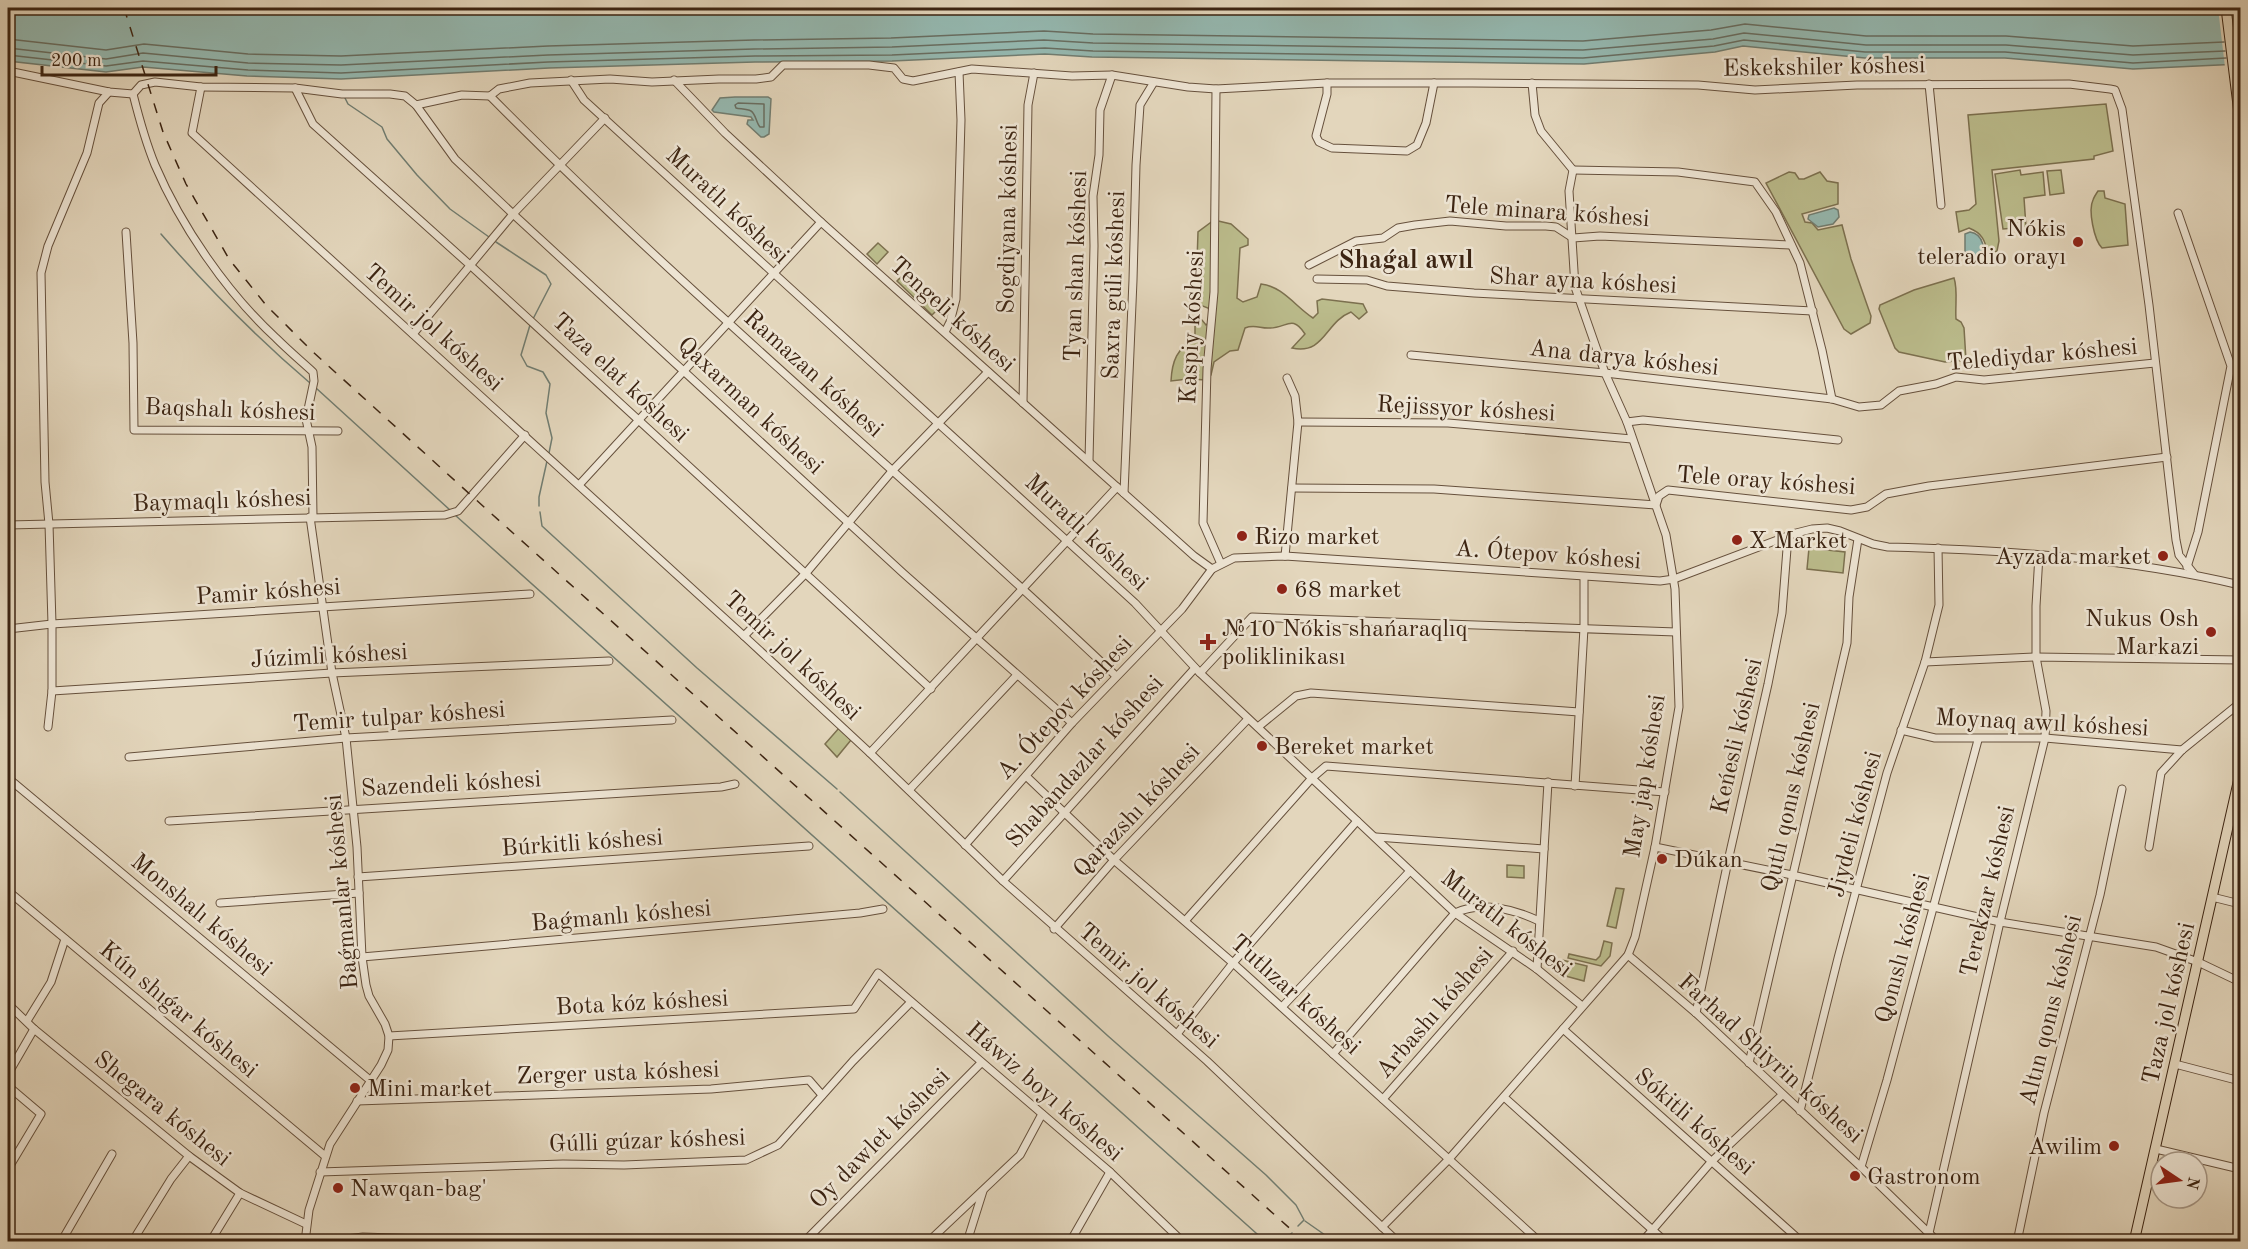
<svg xmlns="http://www.w3.org/2000/svg" width="2248" height="1249" viewBox="0 0 2248 1249" font-family="'Old Standard TT',serif">
  <style>
    .green { fill: #bbbc8c; stroke: #7c704f; stroke-width: 1.5 }
    .water { fill: #95b9b1; stroke: #717d71; stroke-width: 1.5 }
    .pier { fill: #e3d6bc }
    .lines { fill: none; stroke-linecap: round; stroke-linejoin: round }
    .shore { stroke: #686e62; stroke-width: 1.5 }
    .stream { stroke: #717d71; stroke-width: 1.5 }
    .minor-casing { stroke: #66503c; stroke-width: 9 }
    .major-casing { stroke: #3c2412; stroke-width: 11 }
    .minor { stroke: #ede4d3; stroke-width: 7 }
    .major { stroke: #e3d6bc; stroke-width: 9 }
    .rail { stroke: #3c2412; stroke-width: 1.5; stroke-dasharray: 10 10; stroke-linecap: butt }
    .poi-dot { fill: #8f2418; stroke: #ede4d3; stroke-width: 2 }
    .labels { text-anchor: middle; stroke-width: 5; stroke-linejoin: round; paint-order: stroke }
    .street-label { font-size: 24px; fill: #3c2412; stroke: #ede4d3 }
    .poi-label { font-size: 24px; fill: #3c2412; stroke: #ede4d3; text-anchor: start }
    .neighbourhood-label { font-size: 26px; font-weight: bold; fill: #3c2412; stroke: #ede4d3 }
  </style>
  <rect width="100%" height="100%" fill="#e3d6bc"/>
  <filter id="stains"><feTurbulence type="fractalNoise" baseFrequency=".00333" numOctaves="4"/><feColorMatrix values="0 0 0 0 .2 0 0 0 0 .09 0 0 0 0 .02 0 0 0 .5 -.17"/></filter>
  <radialGradient id="worn" r=".72"><stop offset=".6" stop-color="#630" stop-opacity="0"/><stop offset="1" stop-color="#630" stop-opacity=".3"/></radialGradient>
  <g class="green">
    <path d="M2106,104l7,47 -19,5v3l-102,11 7,71 -2,10 -9,3c-3,-14 -6,-21 -19,-26l-10,4 -3,-20 13,-2 7,-6 -8,-89z"/>
    <polygon points="2020,170 2021,175 2043,172 2045,195 2024,198 2026,227 2003,229 1995,174"/>
    <polygon points="2061,170 2064,193 2050,195 2047,171"/>
    <polygon points="1789,172 1795,173 1799,179 1804,179 1820,172 1827,181 1838,183 1838,204 1802,214 1805,222 1812,223 1818,230 1842,225 1851,259 1871,316 1870,323 1851,334 1844,329 1766,183"/>
    <path d="M2098,191h6l1,7 20,6 3,41 -26,3c-8,-8 -14,-38 -9,-48 1,-3 3,-6 5,-9z"/>
    <path d="M1214,220l17,4 17,15v6l-8,3 -3,50 6,4 14,-5 4,-13c21,2 35,23 52,34l5,-5 -1,-12 5,-2 41,5 4,8 -8,7 -8,-7c-26,10 -26,43 -59,36l13,-14c-13,-20 -18,-6 -35,-6 -9,1 -15,-4 -25,0l-7,22 -8,1 -16,11 -3,13 -4,5 -19,-1 -17,2c1,-20 6,-33 24,-42v-22l7,3 4,5 8,-7 -6,-10 -8,-3 -4,-6v-7l2,-60z"/>
    <polygon points="878,243 888,252 877,264 867,254"/>
    <polygon points="904,274 939,308 932,315 897,281"/>
    <path d="M1954,278c4,11 1,28 2,41l5,3 3,6 2,32 -21,2 -46,-10 -4,-4 -16,-39 1,-4 34,-15z"/>
    <polygon points="1809,548 1845,552 1843,573 1807,569"/>
    <polygon points="839,728 851,740 837,757 825,744"/>
    <polygon points="1507,865 1524,866 1524,878 1507,877"/>
    <polygon points="1616,888 1624,889 1616,928 1607,926"/>
    <polygon points="1604,941 1612,943 1610,956 1601,966 1568,958 1569,954 1596,960 1600,956"/>
    <polygon points="1562,960 1587,966 1584,981 1558,974"/>
  </g>
  <g class="water">
    <polygon points="8,8 2240,8 2240,64 2133,69 2005,58 1865,58 1743,46 1715,52 1584,64 1092,57 1045,54 892,61 755,62 549,68 341,79 247,76 143,67 106,72 8,61"/>
    <polygon points="735,97 768,97 771,99 769,134 764,137 761,137 747,124 748,120 753,120 751,117 714,112 712,110 720,98"/>
    <polygon points="1834,208 1838,210 1839,217 1833,224 1818,227 1808,219 1809,215"/>
    <path d="M1970,232c14,2 16,19 11,30h-16v-28z"/>
  </g>
  <polygon class="pier" points="2218,8 2234,8 2240,67 2225,67"/>
  <g class="lines">
    <g class="shore">
      <polyline points="8,39 106,50 144,44 248,54 341,56 548,46 754,40 891,38 1044,31 1093,34 1583,41 1711,30 1745,24 1866,36 2006,36 2133,46 2224,42"/>
      <polyline points="8,48 106,59 143,53 248,63 341,65 548,55 754,49 892,47 1044,40 1093,43 1583,50 1713,39 1744,33 1866,45 2006,45 2133,55 2225,51"/>
      <polyline points="8,55 106,66 143,61 248,70 341,73 548,62 755,56 892,55 1045,48 1093,51 1583,58 1714,46 1744,40 1865,52 2005,52 2133,63 2226,58"/>
      <path d="M738,103l26,1v23h-4c-4,-4 -4,-13 -9,-16 -4,-2 -11,-2 -15,-3l-1,-3z"/>
    </g>
    <g class="stream">
      <polyline points="344,96 348,104 382,127 387,139 417,175 450,209 489,237"/>
      <path d="M161,234c46,53 95,103 149,149"/>
      <polyline points="496,242 546,275 551,284 533,319"/>
      <polyline points="530,325 521,355 527,366 543,372 550,384 546,413 552,438 549,453"/>
      <polyline points="316,388 450,510"/>
      <polyline points="539,506 539,497 547,461"/>
      <polyline points="540,512 542,526 697,668 837,789"/>
      <polyline points="455,515 1266,1242"/>
      <polyline points="840,792 1108,1036 1266,1175 1296,1205 1304,1220 1298,1226"/>
      <polyline points="1305,1221 1335,1242"/>
      <polyline points="1280,1242 1292,1233"/>
    </g>
    <g class="minor-casing">
      <g id="minor">
        <polyline points="8,71 109,92 133,94"/>
        <polyline points="571,80 584,100 1135,603 1200,673 1455,913 1537,969 1582,1006"/>
        <polyline points="674,80 725,133 821,222 1194,556 1212,569"/>
        <polyline points="1327,83 1327,94 1316,136 1319,142 1332,148 1407,151 1417,145 1426,123 1434,83"/>
        <polyline points="1929,84 1941,205"/>
        <polyline points="201,87 192,133 744,636 870,753 1003,881 1207,1061 1398,1242"/>
        <polyline points="295,88 313,124 471,266 931,689"/>
        <polyline points="1216,89 1214,292 1207,369 1203,523 1221,564"/>
        <polyline points="133,94 141,85 155,82 201,87 295,88 342,94 390,94 405,96 416,105 462,95 490,96 499,89 530,83 610,79 652,82 719,79 756,79 771,77 783,65 869,65 894,68 903,79 913,81 972,69 1072,76 1112,75 1188,87 1216,89 1327,83 1472,83 1698,85 1755,90 1857,85 2069,84 2110,89 2115,90 2122,109 2149,305 2176,540 2179,555 2194,574"/>
        <path d="M133,94c6,24 13,49 22,71 26,61 72,128 121,173 12,12 25,23 37,34l1,9 -8,38 6,28 1,70"/>
        <path d="M490,96c200,202 420,384 626,580"/>
        <polyline points="416,105 455,159 513,214 903,573 1072,723"/>
        <polyline points="1573,170 1678,172 1755,182 1776,212 1800,263 1822,350 1832,399"/>
        <polyline points="2178,213 2231,366 2198,532 2187,567"/>
        <polyline points="126,232 133,343 134,430 338,431"/>
        <polyline points="1309,265 1356,241 1383,238 1398,228 1415,225 1450,221 1506,226 1546,226 1556,227 1573,238 1600,236 1791,245"/>
        <polyline points="1317,279 1367,280 1387,286 1474,293 1813,311"/>
        <polyline points="945,332 950,322 956,299 961,120 959,72"/>
        <polyline points="413,334 513,214 605,118"/>
        <polyline points="1411,355 1605,373 1832,399 1859,407 1881,405 1899,391 1936,384 1956,377 1984,380 2155,363"/>
        <polyline points="1023,403 1028,105 1034,73"/>
        <polyline points="1298,422 1448,423 1632,439"/>
        <polyline points="1627,422 1643,420 1838,440"/>
        <polyline points="1089,461 1094,246 1093,196 1099,155 1100,110 1112,75"/>
        <polyline points="579,485 821,222"/>
        <polyline points="1292,488 1434,489 1656,505 1659,496 1668,490 1851,510 1867,507 1886,494 1929,486 2167,457"/>
        <polyline points="1124,493 1133,280 1136,165 1140,105 1154,82"/>
        <polyline points="8,525 445,515 458,511 525,435"/>
        <polyline points="1285,556 1298,422 1295,396 1287,378"/>
        <polyline points="8,629 52,624 530,594"/>
        <polyline points="744,636 806,573 893,470 988,372"/>
        <polyline points="1925,662 2036,657 2240,660"/>
        <polyline points="1200,673 1252,617 1676,632"/>
        <polyline points="52,691 332,673 609,661"/>
        <polyline points="48,727 52,691 52,624 49,524 45,482 41,273 48,246 87,153 99,103 109,92"/>
        <polyline points="1258,727 1296,696 1311,693 1579,712"/>
        <polyline points="1901,730 1935,738 2045,738 2182,750"/>
        <polyline points="870,753 1117,487"/>
        <polyline points="129,757 346,738 672,720"/>
        <polyline points="1026,776 1114,860 1233,963 1540,1242"/>
        <polyline points="8,778 371,1081"/>
        <polyline points="1575,786 1584,628 1584,577"/>
        <polyline points="909,790 1017,675"/>
        <polyline points="169,821 721,787 735,784"/>
        <polyline points="1376,837 1544,849"/>
        <path d="M965,845l107,-122 110,-114 30,-40 22,-11 51,-2 375,25 14,-2 122,-46 16,-4 15,-1 13,3 33,13 15,3c118,3 238,11 352,38"/>
        <polyline points="1655,847 1792,875 2000,922 2156,947 2198,962 2240,982"/>
        <polyline points="2149,847 2161,773 2182,750 2240,703"/>
        <polyline points="358,877 809,846"/>
        <polyline points="1003,881 1195,668"/>
        <polyline points="8,891 325,1156"/>
        <polyline points="2212,897 2240,904"/>
        <polyline points="220,903 359,893"/>
        <polyline points="1185,921 1312,778 1326,766 1665,792"/>
        <polyline points="1054,929 1114,860 1248,719"/>
        <polyline points="1628,955 1696,1013 1861,1167 1938,1242"/>
        <polyline points="362,957 860,913 883,909"/>
        <polyline points="1537,969 1548,782"/>
        <polyline points="8,1004 34,1029 189,1156 240,1193 306,1224"/>
        <polyline points="1282,1007 1410,871"/>
        <polyline points="1696,1013 1728,861 1768,684 1782,613 1788,536"/>
        <polyline points="27,1021 51,982 65,939"/>
        <polyline points="1563,1029 1802,1242"/>
        <polyline points="1177,1034 1233,963 1357,821"/>
        <polyline points="389,1036 854,1009 878,973 1110,1172 1183,1242"/>
        <path d="M1333,1054l122,-141c26,-12 59,-4 84,8"/>
        <polyline points="1749,1063 1847,643 1849,597 1858,539"/>
        <polyline points="2175,1064 2240,1081"/>
        <polyline points="8,1074 34,1029"/>
        <polyline points="8,1086 41,1114 8,1169"/>
        <polyline points="1504,1097 1666,1242"/>
        <polyline points="1383,1099 1513,951"/>
        <polyline points="357,1101 711,1089 809,1080 822,1095"/>
        <polyline points="1800,1111 1838,958 1887,773 1925,662 1939,605 1938,548"/>
        <polyline points="2156,1149 2240,1169"/>
        <polyline points="1861,1167 1887,1080 1978,740"/>
        <polyline points="320,1172 563,1164 624,1165 746,1160 778,1145 853,1061 911,1002"/>
        <polyline points="1382,1227 1449,1159 1628,955 1635,937 1655,847 1679,707 1675,589 1666,535 1627,422 1605,373 1575,287 1569,191 1573,170 1541,131 1535,115 1532,83"/>
        <polyline points="1929,1233 2000,922 2045,738 2046,711 2036,657 2036,606 2039,555"/>
        <polyline points="61,1242 112,1154"/>
        <polyline points="132,1242 171,1179 189,1156"/>
        <polyline points="210,1242 240,1193"/>
        <polyline points="305,1242 309,1210 330,1144 381,1065 388,1050 389,1036 385,1024 369,996 366,985 362,957 357,847 346,738 332,673 310,517"/>
        <polyline points="322,1242 363,1237 511,1242"/>
        <polyline points="804,1242 981,1063"/>
        <polyline points="928,1242 1020,1155 1042,1114"/>
        <polyline points="967,1242 983,1191"/>
        <polyline points="1070,1242 1110,1172"/>
        <polyline points="1642,1242 1712,1161 1782,1095"/>
        <polyline points="2017,1242 2044,1113 2100,895 2122,789"/>
      </g>
    </g>
    <g class="major-casing">
      <g id="major">
        <polyline points="2226,8 2240,121"/>
        <polyline points="2134,1242 2240,774"/>
      </g>
    </g>
    <use href="#minor" class="minor"/>
    <use href="#major" class="major"/>
    <polyline class="rail" points="124,8 163,132 186,184 229,259 266,305 313,352 484,507 1305,1242"/>
  </g>
  <g class="poi-dot">
    <circle cx="2078" cy="242" r="6"/>
    <circle cx="1242" cy="536" r="6"/>
    <circle cx="1737" cy="540" r="6"/>
    <circle cx="2163" cy="556" r="6"/>
    <circle cx="1282" cy="589" r="6"/>
    <circle cx="2211" cy="632" r="6"/>
    <path d="M1205 633h6v6h6v6h-6v6h-6v-6h-6v-6h6z"/>
    <circle cx="1262" cy="746" r="6"/>
    <circle cx="1662" cy="859" r="6"/>
    <circle cx="355" cy="1088" r="6"/>
    <circle cx="2114" cy="1146" r="6"/>
    <circle cx="1855" cy="1176" r="6"/>
    <circle cx="338" cy="1188" r="6"/>
  </g>
  <g class="labels">
    <g class="street-label">
      <text transform="translate(1824 66) rotate(-1)" y="8">Eskekshiler kóshesi</text>
      <text transform="translate(728 205) rotate(43)" y="8">Muratlı kóshesi</text>
      <text transform="translate(1547 211) rotate(4)" y="8">Tele minara kóshesi</text>
      <text transform="translate(1007 219) rotate(-89)" y="8">Sogdiyana kóshesi</text>
      <text transform="translate(1075 266) rotate(-88)" y="8">Tyan shan kóshesi</text>
      <text transform="translate(1583 280) rotate(3)" y="8">Shar ayna kóshesi</text>
      <text transform="translate(1113 285) rotate(-88)" y="8">Saxra gúli kóshesi</text>
      <text transform="translate(953 314) rotate(42)" y="8">Tengeli kóshesi</text>
      <text transform="translate(434 327) rotate(42)" y="8">Temir jol kóshesi</text>
      <text transform="translate(1191 327) rotate(-87)" y="8">Kaspiy kóshesi</text>
      <text transform="translate(2042 354) rotate(-5)" y="8">Telediydar kóshesi</text>
      <text transform="translate(1624 357) rotate(6)" y="8">Ana darya kóshesi</text>
      <text transform="translate(814 373) rotate(42)" y="8">Ramazan kóshesi</text>
      <text transform="translate(621 377) rotate(43)" y="8">Taza elat kóshesi</text>
      <text transform="translate(751 405) rotate(43)" y="8">Qaxarman kóshesi</text>
      <text transform="translate(1466 408) rotate(3)" y="8">Rejissyor kóshesi</text>
      <text transform="translate(230 409) rotate(2)" y="8">Baqshalı kóshesi</text>
      <text transform="translate(1766 480) rotate(4)" y="8">Tele oray kóshesi</text>
      <text transform="translate(222 500) rotate(-2)" y="8">Baymaqlı kóshesi</text>
      <text transform="translate(1087 532) rotate(43)" y="8">Muratlı kóshesi</text>
      <text transform="translate(1548 554) rotate(4)" y="8">A. Ótepov kóshesi</text>
      <text transform="translate(268 591) rotate(-4)" y="8">Pamir kóshesi</text>
      <text transform="translate(329 655) rotate(-3)" y="8">Júzimli kóshesi</text>
      <text transform="translate(793 655) rotate(43)" y="8">Temir jol kóshesi</text>
      <text transform="translate(1064 707) rotate(-47)" y="8">A. Ótepov kóshesi</text>
      <text transform="translate(399 716) rotate(-4)" y="8">Temir tulpar kóshesi</text>
      <text transform="translate(2042 722) rotate(3)" y="8">Moynaq awıl kóshesi</text>
      <text transform="translate(1736 736) rotate(-77)" y="8">Keńesli kóshesi</text>
      <text transform="translate(1084 761) rotate(-48)" y="8">Shabandazlar kóshesi</text>
      <text transform="translate(1644 776) rotate(-81)" y="8">May jap kóshesi</text>
      <text transform="translate(451 783) rotate(-3)" y="8">Sazendeli kóshesi</text>
      <text transform="translate(1790 797) rotate(-77)" y="8">Qutlı qonıs kóshesi</text>
      <text transform="translate(1136 810) rotate(-47)" y="8">Qarazshı kóshesi</text>
      <text transform="translate(1854 824) rotate(-75)" y="8">Jiydeli kóshesi</text>
      <text transform="translate(582 842) rotate(-4)" y="8">Búrkitli kóshesi</text>
      <text transform="translate(1987 891) rotate(-77)" y="8">Terekzar kóshesi</text>
      <text transform="translate(341 892) rotate(-95)" y="8">Baǵmanlar kóshesi</text>
      <text transform="translate(202 914) rotate(40)" y="8">Monshalı kóshesi</text>
      <text transform="translate(621 915) rotate(-5)" y="8">Baǵmanlı kóshesi</text>
      <text transform="translate(1507 923) rotate(38)" y="8">Muratlı kóshesi</text>
      <text transform="translate(1902 948) rotate(-75)" y="8">Qonıslı kóshesi</text>
      <text transform="translate(1149 985) rotate(41)" y="8">Temir jol kóshesi</text>
      <text transform="translate(1296 994) rotate(42)" y="8">Tutlızar kóshesi</text>
      <text transform="translate(642 1002) rotate(-3)" y="8">Bota kóz kóshesi</text>
      <text transform="translate(2168 1003) rotate(-77)" y="8">Taza jol kóshesi</text>
      <text transform="translate(179 1009) rotate(40)" y="8">Kún shıǵar kóshesi</text>
      <text transform="translate(2050 1010) rotate(-76)" y="8">Altın qonıs kóshesi</text>
      <text transform="translate(1434 1012) rotate(-49)" y="8">Arbashı kóshesi</text>
      <text transform="translate(1771 1058) rotate(42)" y="8">Farhad Shiyrin kóshesi</text>
      <text transform="translate(618 1072) rotate(-2)" y="8">Zerger usta kóshesi</text>
      <text transform="translate(1045 1091) rotate(41)" y="8">Háwiz boyı kóshesi</text>
      <text transform="translate(163 1108) rotate(39)" y="8">Shegara kóshesi</text>
      <text transform="translate(1695 1121) rotate(41)" y="8">Sókitli kóshesi</text>
      <text transform="translate(879 1138) rotate(-45)" y="8">Oy dawlet kóshesi</text>
      <text transform="translate(647 1140) rotate(-2)" y="8">Gúlli gúzar kóshesi</text>
    </g>
    <g class="poi-label">
      <text x="2066" y="236" text-anchor="end">Nókis<tspan x="2066" dy="28">teleradio orayı</tspan></text>
      <text x="1254" y="544">Rizo market</text>
      <text x="1749" y="548">X Market</text>
      <text x="2151" y="564" text-anchor="end">Ayzada market</text>
      <text x="1294" y="597">68 market</text>
      <text x="2199" y="626" text-anchor="end">Nukus Osh<tspan x="2199" dy="28">Markazi</tspan></text>
      <text x="1222" y="636">№10 Nókis shańaraqlıq<tspan x="1222" dy="28">poliklinikası</tspan></text>
      <text x="1274" y="754">Bereket market</text>
      <text x="1674" y="867">Dúkan</text>
      <text x="367" y="1096">Mini market</text>
      <text x="2102" y="1154" text-anchor="end">Awilim</text>
      <text x="1867" y="1184">Gastronom</text>
      <text x="350" y="1196">Nawqan-bag'</text>
    </g>
    <g class="neighbourhood-label">
      <text x="1406" y="268">Shaǵal awıl</text>
    </g>
  </g>
  <rect width="2248" height="1249" fill="none" stroke="#e3d6bc" stroke-width="30"/>
  <rect x="9" y="9" width="2230" height="1231" fill="none" stroke="#3c2412" stroke-width="3"/>
  <rect x="15" y="15" width="2218" height="1219" fill="none" stroke="#3c2412" stroke-width="1.5"/>
  <g transform="translate(2179 1180) rotate(103)"><circle r="28" fill="#ede4d3" stroke="#a69786" stroke-width="1.5"/>
  <path d="M0-4.5L10 22L0 15L-10 22Z" fill="#8f2418"/>
  <text y="-9" font-size="16" font-weight="bold" text-anchor="middle" fill="#3c2412">N</text>
  </g>
  <path d="M42 66v9h174v-9" fill="none" stroke="#3c2412" stroke-width="3"/>
  <text x="51" y="66" font-size="18" fill="#3c2412" stroke="#ede4d3" stroke-width="4.5" paint-order="stroke">200 m</text>
  <rect width="100%" height="100%" filter="url(#stains)"/>
  <rect width="100%" height="100%" fill="url(#worn)"/>
</svg>
